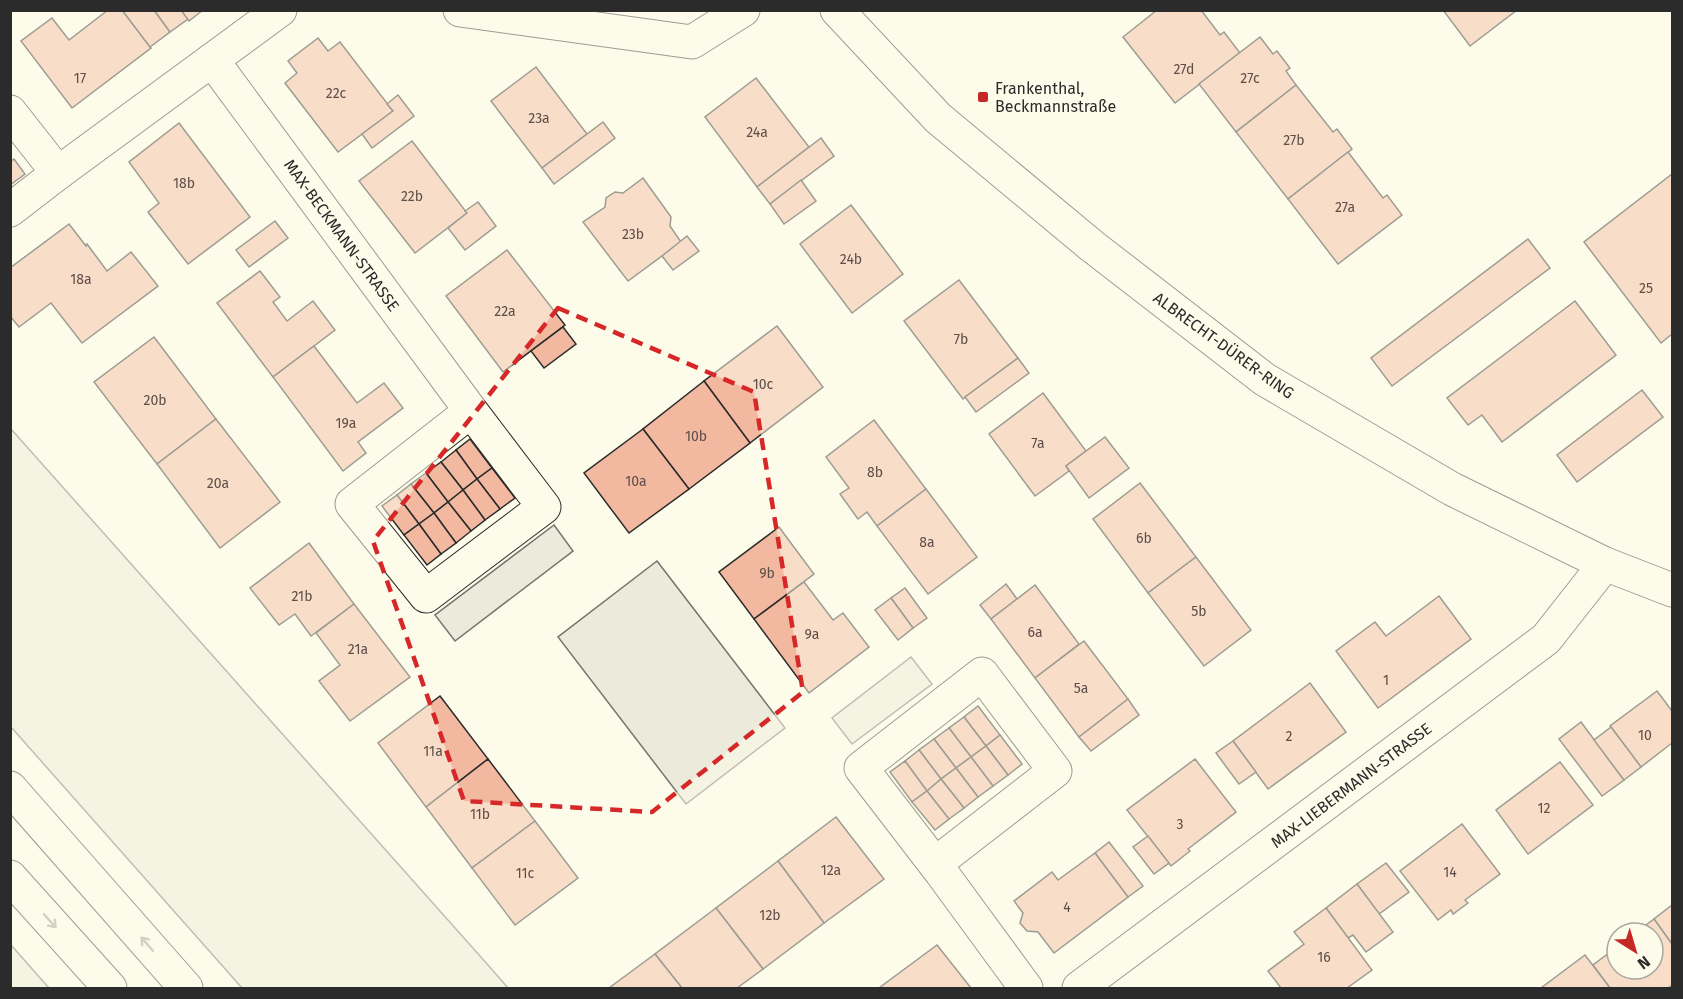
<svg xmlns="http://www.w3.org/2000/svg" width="1683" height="999" viewBox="0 0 1683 999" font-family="'Fira Sans',sans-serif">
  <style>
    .green { fill: #ecebdb; stroke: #74746e; stroke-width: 1.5 }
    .parking { fill: #eceadb; stroke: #74746e; stroke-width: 1.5 }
    .building { fill: #f2b8a0; stroke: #2b2b2b; stroke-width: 1.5 }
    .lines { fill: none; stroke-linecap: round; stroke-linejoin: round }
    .street-casing { stroke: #2b2b2b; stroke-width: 35 }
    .highway-casing { stroke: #2b2b2b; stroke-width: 35 }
    .street { stroke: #fdfbea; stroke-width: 33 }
    .highway { stroke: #fdfbea; stroke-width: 33 }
    .oneway { stroke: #9e9d94 }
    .marked { fill: none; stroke: #d62828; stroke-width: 4.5; stroke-dasharray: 12 8; stroke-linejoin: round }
    .poi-dot { fill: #c62828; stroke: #fdfbea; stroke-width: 2 }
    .labels { text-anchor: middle; stroke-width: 4.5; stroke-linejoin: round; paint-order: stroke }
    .number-label { font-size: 14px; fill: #5d4e48 }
    .poi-label { font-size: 16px; fill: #2b2b2b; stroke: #fdfbea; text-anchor: start }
    .street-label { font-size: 16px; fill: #2b2b2b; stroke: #fdfbea }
  </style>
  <rect width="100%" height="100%" fill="#fdfbea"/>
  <g class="green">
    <polygon points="11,429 488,965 508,988 242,988 11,727"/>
    <polygon points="657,561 785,728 686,804 558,637"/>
    <polygon points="10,945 11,945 49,988 11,988"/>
  </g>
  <g class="parking">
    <polygon points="554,525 573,551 455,641 435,615"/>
    <polygon points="911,657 932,684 852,744 832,718"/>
  </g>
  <g class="building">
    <polygon points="108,10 122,10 151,48 72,108 21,41 52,18 69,40"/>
    <polygon points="122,10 154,10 170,32 150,47"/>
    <polygon points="154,10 181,10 188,19 170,32"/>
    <polygon points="181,10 203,10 189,21"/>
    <polygon points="1157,10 1201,10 1220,35 1224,32 1240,53 1175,103 1123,37"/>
    <polygon points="1443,10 1517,10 1470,46"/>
    <polygon points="1260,37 1273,54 1277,51 1290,68 1286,71 1296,85 1236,132 1199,84"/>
    <polygon points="318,38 328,51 340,42 393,111 338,152 285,83 297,73 288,61"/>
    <polygon points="536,67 587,134 542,168 491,101"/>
    <polygon points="756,78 809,147 757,187 705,117"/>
    <polygon points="1296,85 1333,132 1337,129 1352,149 1288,199 1236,132"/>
    <polygon points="398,95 414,116 372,148 362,134 393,111 387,104"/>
    <polygon points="603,122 615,138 554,184 542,168"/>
    <polygon points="179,123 250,217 188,264 148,212 159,203 129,162"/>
    <polygon points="821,138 834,156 770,204 757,187"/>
    <polygon points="412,141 467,213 415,253 359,181"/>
    <polygon points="1348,152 1383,198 1387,195 1402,215 1338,264 1288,199"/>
    <polygon points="14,159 25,174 10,185 10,162"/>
    <polygon points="1672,174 1672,334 1661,343 1584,242"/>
    <polygon points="643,178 671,217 670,226 681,242 628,281 583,222 605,207 606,198 615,192 623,193"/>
    <polygon points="801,180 816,201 784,224 770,204"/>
    <polygon points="478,202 496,226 465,250 448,228 467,213 465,211"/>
    <polygon points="851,205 903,274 852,313 800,244"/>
    <polygon points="275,221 288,238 249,267 236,250"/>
    <polygon points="69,224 86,246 87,244 107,271 131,252 158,286 82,343 51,303 19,327 10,316 10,268"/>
    <polygon points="687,236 699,251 673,270 662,256"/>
    <polygon points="1528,239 1550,268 1392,386 1371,358"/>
    <polygon points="507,250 565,325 503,372 446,296"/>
    <polygon points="260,271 280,297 273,302 287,321 313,301 335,330 273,377 217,303"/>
    <polygon points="959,280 1018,358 963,399 904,321"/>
    <polygon points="1575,301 1616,355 1502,442 1482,415 1468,425 1447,398"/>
    <polygon points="777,326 823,387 750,443 704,381"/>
    <polygon points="563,327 576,344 544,368 531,351"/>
    <polygon points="154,337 216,419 157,464 94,382"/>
    <polygon points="314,346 357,403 384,383 403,408 358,442 366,453 343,471 273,377"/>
    <polygon points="1018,358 1029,373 976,412 965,397"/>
    <polygon points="704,381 750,443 689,489 643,429"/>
    <polygon points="1642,390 1663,417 1577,482 1557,455"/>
    <polygon points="1043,393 1086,451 1066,466 1069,471 1035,496 989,434"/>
    <polygon points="216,419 280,502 220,548 157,464"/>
    <polygon points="874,420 926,489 877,526 867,512 858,519 840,494 849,488 826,457"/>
    <polygon points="643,429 689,489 629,533 584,473"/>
    <polygon points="1105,437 1129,468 1089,498 1066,466"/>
    <polygon points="470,439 492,468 477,479 456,450"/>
    <polygon points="456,450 477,479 463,490 441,462"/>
    <polygon points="441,462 463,490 448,502 426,473"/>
    <polygon points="492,468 515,498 500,509 477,479"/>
    <polygon points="426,473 448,502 434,513 411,484"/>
    <polygon points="477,479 500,509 485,520 463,490"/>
    <polygon points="1140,483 1196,557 1148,593 1093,519"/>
    <polygon points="411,484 434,513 419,524 397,495"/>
    <polygon points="926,489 977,557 928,594 877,526"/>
    <polygon points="463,490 485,520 471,531 448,502"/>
    <polygon points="397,495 419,524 404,535 382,506"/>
    <polygon points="448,502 471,531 456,543 434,513"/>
    <polygon points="434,513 456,543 441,554 419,524"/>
    <polygon points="419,524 441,554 427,565 404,535"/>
    <polygon points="779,527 814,574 754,619 719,572"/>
    <polygon points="309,543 354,604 311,636 295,614 279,625 250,588"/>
    <polygon points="1196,557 1251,630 1204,666 1148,593"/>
    <polygon points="804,582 833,620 843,613 869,647 809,693 754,619"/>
    <polygon points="1006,584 1017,599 991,619 980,605"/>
    <polygon points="1035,585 1079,644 1035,678 991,619"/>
    <polygon points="905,588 927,618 913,628 891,598"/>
    <polygon points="1439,596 1471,639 1378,708 1336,651 1375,622 1386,636"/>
    <polygon points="891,598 913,628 898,640 875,610"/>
    <polygon points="354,604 410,677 350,721 319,681 340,665 316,633"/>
    <polygon points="1084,641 1128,699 1079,737 1035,678"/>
    <polygon points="1310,683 1346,732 1268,789 1233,741"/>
    <polygon points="1657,691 1672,711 1672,743 1641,767 1610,726"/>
    <polygon points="440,696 488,759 426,807 378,743"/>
    <polygon points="1128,699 1139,715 1091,751 1079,737"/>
    <polygon points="978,706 1000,735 986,746 964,717"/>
    <polygon points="964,717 986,746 971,757 949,728"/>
    <polygon points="1581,722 1624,780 1602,796 1559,739"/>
    <polygon points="1611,727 1641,767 1624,780 1594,740"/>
    <polygon points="949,728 971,757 956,768 934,739"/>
    <polygon points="1000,735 1022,764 1008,775 986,746"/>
    <polygon points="934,739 956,768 941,779 919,750"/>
    <polygon points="1233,741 1256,772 1239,784 1216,753"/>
    <polygon points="986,746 1008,775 993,786 971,757"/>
    <polygon points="919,750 941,779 927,791 905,761"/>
    <polygon points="971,757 993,786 978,797 956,768"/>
    <polygon points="488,759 535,821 472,868 426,807"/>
    <polygon points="1195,759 1236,812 1188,849 1190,851 1171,866 1127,810"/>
    <polygon points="905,761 927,791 912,802 890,772"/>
    <polygon points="1560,762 1593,805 1528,854 1496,810"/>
    <polygon points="956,768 978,797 964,808 941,779"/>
    <polygon points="941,779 964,808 949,819 927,791"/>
    <polygon points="927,791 949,819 935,830 912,802"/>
    <polygon points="836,817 884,879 824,923 778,861"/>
    <polygon points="535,821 578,878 515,925 472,868"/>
    <polygon points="1462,824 1500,874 1465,900 1468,903 1453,914 1451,910 1438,920 1400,871"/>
    <polygon points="1148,836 1169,863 1154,874 1133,847"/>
    <polygon points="1109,842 1143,886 1128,897 1095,853"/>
    <polygon points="1095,853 1128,897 1054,953 1038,932 1027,931 1020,923 1023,913 1014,901 1052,872 1058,880"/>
    <polygon points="778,861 824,923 763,969 716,908"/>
    <polygon points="1386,863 1409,892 1379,914 1357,884"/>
    <polygon points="1357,884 1393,932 1366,952 1353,935 1348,938 1326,908"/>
    <polygon points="1672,905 1672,944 1654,919"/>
    <polygon points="716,908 763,969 737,988 682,988 655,954"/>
    <polygon points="1326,908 1372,970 1347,988 1281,988 1268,971 1304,944 1294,932"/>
    <polygon points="1654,919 1672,944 1672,985 1668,988 1610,988 1593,965 1617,947 1617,969 1653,969 1653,933 1635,933"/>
    <polygon points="937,945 971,988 879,988"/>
    <polygon points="655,954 682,988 609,988"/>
    <polygon points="1585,955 1610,988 1541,988"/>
  </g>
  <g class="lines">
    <g class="street-casing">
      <g id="street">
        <polyline points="460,10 692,42 743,10"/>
        <polyline points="837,10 938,118 1092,246 1264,379 1452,489 1605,564 1672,590"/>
        <polyline points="212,60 471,411 544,507 426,596 352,504 471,411"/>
        <polyline points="10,112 58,173"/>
        <polyline points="10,210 58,173 280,10"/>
        <polyline points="935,864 1055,771 982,674 861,768 941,872 1026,988"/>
        <polyline points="1079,988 1546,639 1605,564"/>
      </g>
    </g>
    <g class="highway-casing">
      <g id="highway">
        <polyline points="10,788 186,988"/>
        <polyline points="10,877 110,988"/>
      </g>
    </g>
    <use href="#street" class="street"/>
    <use href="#highway" class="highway"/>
  </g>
  <defs><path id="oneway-shaft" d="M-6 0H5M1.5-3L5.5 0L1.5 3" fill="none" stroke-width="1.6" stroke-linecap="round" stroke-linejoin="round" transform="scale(1.5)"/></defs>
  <g class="oneway">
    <use href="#oneway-shaft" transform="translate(50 921) rotate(48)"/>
    <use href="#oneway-shaft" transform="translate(147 944) rotate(-131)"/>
  </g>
  <path d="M0 0H1683V999H0ZM558,308l196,84 49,300 -151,120 -188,-11 -91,-260z" fill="#fdfbea" fill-opacity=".55" fill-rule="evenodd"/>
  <path class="marked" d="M558,308l196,84 49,300 -151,120 -188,-11 -91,-260z"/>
  <rect class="poi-dot" x="977" y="91" width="12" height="12" rx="3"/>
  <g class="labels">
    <g class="number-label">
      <text x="1184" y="74">27d</text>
      <text x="80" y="83">17</text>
      <text x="1250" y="83">27c</text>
      <text x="336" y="98">22c</text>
      <text x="539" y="123">23a</text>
      <text x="757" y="137">24a</text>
      <text x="1294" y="145">27b</text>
      <text x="184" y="188">18b</text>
      <text x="412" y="201">22b</text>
      <text x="1345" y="212">27a</text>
      <text x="633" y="239">23b</text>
      <text x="851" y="264">24b</text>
      <text x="81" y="284">18a</text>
      <text x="1646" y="293">25</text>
      <text x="505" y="316">22a</text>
      <text x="961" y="344">7b</text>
      <text x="763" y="389">10c</text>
      <text x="155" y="405">20b</text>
      <text x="346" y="428">19a</text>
      <text x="696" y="441">10b</text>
      <text x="1038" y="448">7a</text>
      <text x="875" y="477">8b</text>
      <text x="636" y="486">10a</text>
      <text x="218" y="488">20a</text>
      <text x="1144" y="543">6b</text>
      <text x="927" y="547">8a</text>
      <text x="767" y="578">9b</text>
      <text x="302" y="601">21b</text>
      <text x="1199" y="616">5b</text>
      <text x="1035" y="637">6a</text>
      <text x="812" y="639">9a</text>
      <text x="358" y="654">21a</text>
      <text x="1386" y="685">1</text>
      <text x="1081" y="693">5a</text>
      <text x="1645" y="740">10</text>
      <text x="1289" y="741">2</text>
      <text x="433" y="756">11a</text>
      <text x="1544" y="813">12</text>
      <text x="480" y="819">11b</text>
      <text x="1180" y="829">3</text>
      <text x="831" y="875">12a</text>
      <text x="1450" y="877">14</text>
      <text x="525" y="878">11c</text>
      <text x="1067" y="912">4</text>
      <text x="770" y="920">12b</text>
      <text x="1324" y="962">16</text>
    </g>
    <g class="poi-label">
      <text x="995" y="94">Frankenthal,<tspan x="995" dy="18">Beckmannstraße</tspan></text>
    </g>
    <g class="street-label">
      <text transform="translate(342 235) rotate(54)" y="6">MAX-BECKMANN-STRASSE</text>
      <text transform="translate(1224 345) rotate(36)" y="6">ALBRECHT-DÜRER-RING</text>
      <text transform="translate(1351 785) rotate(-37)" y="6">MAX-LIEBERMANN-STRASSE</text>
    </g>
  </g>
  <rect width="1683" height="999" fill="none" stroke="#2b2b2b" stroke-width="24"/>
  <g transform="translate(1635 951) rotate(143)"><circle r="28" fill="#fdfbea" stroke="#a9a89e" stroke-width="1.5"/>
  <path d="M0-4.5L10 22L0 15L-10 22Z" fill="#c62828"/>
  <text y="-9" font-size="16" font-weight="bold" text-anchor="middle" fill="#2b2b2b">N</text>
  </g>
</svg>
